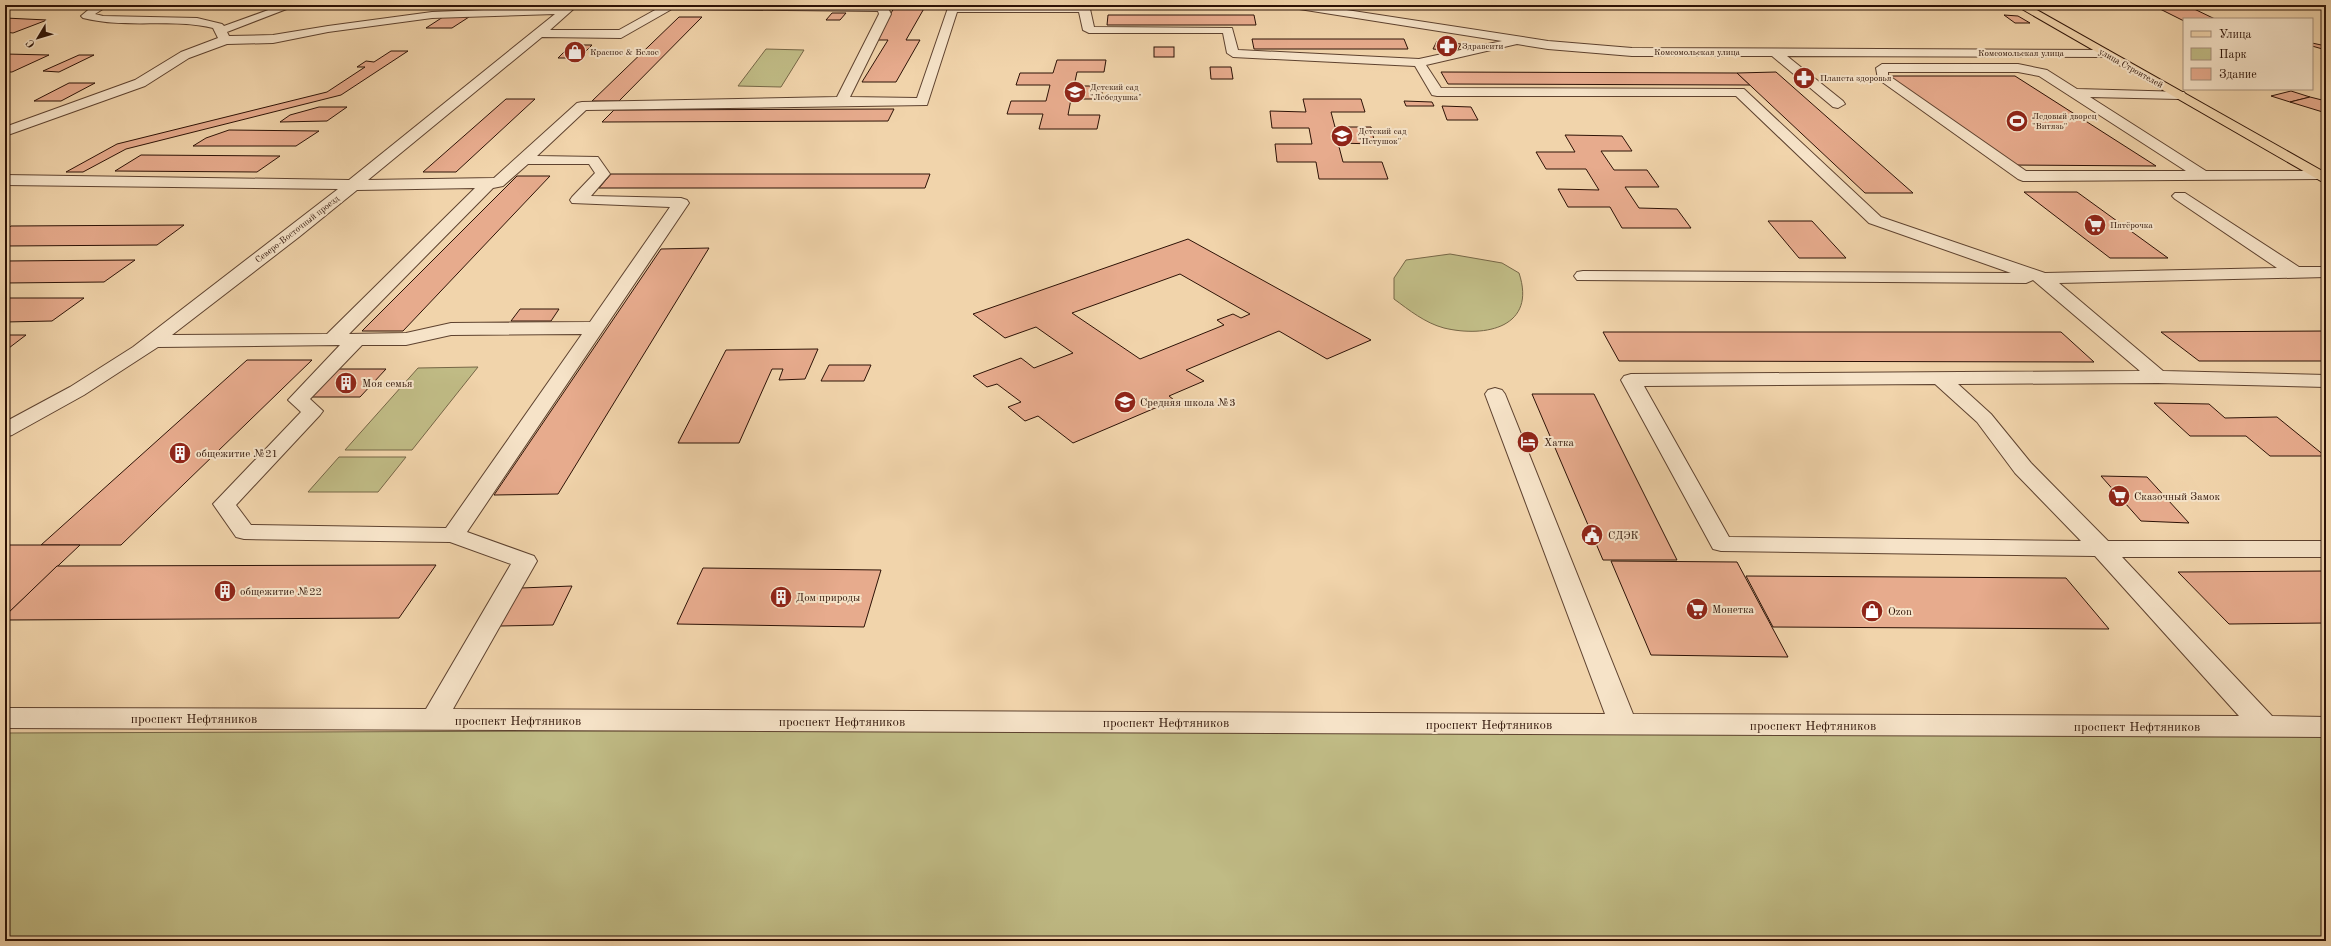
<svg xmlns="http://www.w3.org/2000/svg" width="2331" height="946" viewBox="0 0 2331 946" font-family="'Old Standard TT',serif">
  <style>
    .green { fill: #c0bb85; stroke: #766646 }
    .building { fill: #e7ab8d; stroke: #2d1206; fill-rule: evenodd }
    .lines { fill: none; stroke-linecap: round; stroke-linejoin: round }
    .minor-casing { stroke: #5e422f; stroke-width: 2 }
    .major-casing { stroke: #2d1206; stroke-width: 2 }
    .minor { fill: #f6e3c8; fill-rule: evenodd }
    .major { fill: #f1d4ab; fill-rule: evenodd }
    .labels { text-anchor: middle; stroke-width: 4; stroke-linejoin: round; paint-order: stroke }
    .far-poi-label { font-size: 9px; fill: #2d1206; stroke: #f6e3c8; text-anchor: start }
    .far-street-label { font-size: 9px; fill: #2d1206; stroke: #f6e3c8 }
    .poi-label { font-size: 11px; fill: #2d1206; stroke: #f6e3c8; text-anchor: start }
    .near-street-label { font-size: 13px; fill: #2d1206; stroke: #f6e3c8 }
  </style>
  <rect width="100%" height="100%" fill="#f1d4ab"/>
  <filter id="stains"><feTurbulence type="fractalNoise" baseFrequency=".005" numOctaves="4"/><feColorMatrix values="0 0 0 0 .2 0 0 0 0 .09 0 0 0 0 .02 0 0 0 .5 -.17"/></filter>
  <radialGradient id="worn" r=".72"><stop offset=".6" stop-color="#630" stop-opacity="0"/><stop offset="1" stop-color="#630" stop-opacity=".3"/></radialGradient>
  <g class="green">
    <polygon points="766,49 804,50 781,87 738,86"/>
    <path d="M1450,254l52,9 17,10c18,54 -33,65 -75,55 -19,-5 -35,-18 -50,-29v-21l12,-18z"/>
    <polygon points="478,367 412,450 345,450 418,368"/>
    <polygon points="339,457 406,457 378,492 308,492"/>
    <polygon points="2326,725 2326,941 5,941 5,733"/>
  </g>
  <g class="building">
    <polygon points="379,5 401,5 394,9 372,9"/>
    <polygon points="428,5 472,5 466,9 421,9"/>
    <polygon points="896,5 926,5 906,40 920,40 896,82 862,82 888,40 874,40"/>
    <polygon points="1501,5 1537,5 1533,9"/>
    <polygon points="2156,7 2190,7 2215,19 2184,19 2184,21"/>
    <polygon points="832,13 846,13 840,20 826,20"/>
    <polygon points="1108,15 1254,15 1256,25 1107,25"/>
    <polygon points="2004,15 2018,16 2030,23 2015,23"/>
    <polygon points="443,17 469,17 452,28 426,28"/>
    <polygon points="679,17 702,17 619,101 592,101"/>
    <polygon points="5,18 47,20 13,33 5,32"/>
    <polygon points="1252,39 1404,39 1408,49 1254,49"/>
    <polygon points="1437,41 1461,44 1457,51 1433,49"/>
    <polygon points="2312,43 2326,46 2326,50 2312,46"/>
    <polygon points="571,45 592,45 579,58 558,58"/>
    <rect x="1154" y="47" width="20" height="10"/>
    <polygon points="391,51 408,51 341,95 126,149 83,172 66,172 117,144 327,92 365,67 357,67 366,61 374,62"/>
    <polygon points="5,54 49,55 12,72 5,72"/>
    <polygon points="79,55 94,55 59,72 43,71"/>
    <polygon points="1057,60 1106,60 1104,72 1077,72 1074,86 1103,86 1101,99 1071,99 1068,115 1100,115 1097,129 1039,129 1043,114 1007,114 1011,101 1046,101 1050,85 1016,85 1020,73 1053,73"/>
    <polygon points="1210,67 1231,67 1233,79 1211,79"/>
    <polygon points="1441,72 1737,73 1750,85 1448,84"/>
    <polygon points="1776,72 1913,193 1865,193 1737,73"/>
    <polygon points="1889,76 2015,76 2156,166 2009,165"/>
    <polygon points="69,83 95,83 61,101 34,101"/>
    <polygon points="2291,91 2310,97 2290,102 2271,96"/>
    <polygon points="2310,97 2326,101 2326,113 2290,102"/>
    <polygon points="506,99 535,99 456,172 423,172"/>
    <polygon points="1303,99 1361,99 1365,112 1331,112 1335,127 1371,127 1375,144 1338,143 1343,162 1382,162 1388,179 1319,179 1316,162 1277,162 1275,144 1312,144 1309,128 1272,128 1270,111 1306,112"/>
    <polygon points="1404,101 1432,102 1434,106 1406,106"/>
    <polygon points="1442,106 1471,107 1478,120 1447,120"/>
    <polygon points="319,107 347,107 327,121 280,122 290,115"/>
    <polygon points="894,109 888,121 602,122 614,110"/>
    <polygon points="229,130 319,131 296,146 193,146 206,138"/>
    <polygon points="1565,135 1622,136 1632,151 1601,151 1614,170 1647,170 1659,187 1625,187 1639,208 1677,209 1691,228 1622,228 1610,207 1568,207 1558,189 1599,190 1586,169 1546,169 1536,152 1575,152"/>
    <polygon points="141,155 280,156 257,172 115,171"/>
    <polygon points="611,174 930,174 925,188 599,188"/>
    <polygon points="517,176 550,176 403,331 362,331"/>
    <polygon points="2024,192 2077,192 2168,258 2110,258"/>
    <polygon points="1768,221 1812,221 1846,258 1799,258"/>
    <polygon points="184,225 157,245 5,246 5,230 11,226"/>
    <path d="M1188,239l183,101 -44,19 -48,-28 -93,39 18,11 -35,15 5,4 -101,43 -35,-27 -13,5 -17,-14 13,-5 -24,-18 -10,3 -14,-11 48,-18 13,10 39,-15 -37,-26 -31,11 -32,-24zM1180,274l70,40 -9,4 -8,-4 -16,6 7,5 -84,34 -68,-46z"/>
    <polygon points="709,248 558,494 494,495 661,249"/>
    <polygon points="135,260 104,282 5,283 5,261"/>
    <polygon points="5,298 84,298 52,321 5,322"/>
    <polygon points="520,309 559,309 551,321 511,321"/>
    <polygon points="2326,331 2326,361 2199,361 2161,332"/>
    <polygon points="1603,332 2061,332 2094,362 1619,361"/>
    <polygon points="5,335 26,335 5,351"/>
    <polygon points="818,349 805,379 779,380 783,369 772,369 739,443 678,443 726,350"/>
    <polygon points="247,360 312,360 121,545 41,545"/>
    <polygon points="829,365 871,365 864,381 821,381"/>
    <polygon points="334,369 386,369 360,397 306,397"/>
    <polygon points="1532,394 1594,394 1677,560 1603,560"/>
    <polygon points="2154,403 2209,404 2225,418 2277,417 2325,456 2270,456 2246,436 2190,436"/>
    <polygon points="2101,476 2147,477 2189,523 2141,521"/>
    <polygon points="5,545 80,545 5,616"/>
    <polygon points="1611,561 1737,562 1788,657 1651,655"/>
    <polygon points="436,565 399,618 5,620 5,616 57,566"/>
    <polygon points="703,568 881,570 864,627 677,624"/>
    <polygon points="2326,571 2326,623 2229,624 2178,572"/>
    <polygon points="1746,576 2066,578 2109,629 1773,627"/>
    <polygon points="572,586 553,625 500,626 521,588"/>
  </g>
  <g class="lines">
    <g class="minor-casing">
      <g id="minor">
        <path d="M94,5h15l-14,9 8,2 94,2 25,6 2,2 58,-21h15l-70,27 2,4 44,-1 55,-9 104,-14 132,-5 14,-2 -28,25h69l45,-25 223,1 4,8 -41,83 67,1 32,-93 135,1 6,3 4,18 138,1 6,22 181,9 83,-18 -209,-33 -5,-3h26l234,36 84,7 476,2 2,3 -6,4 -317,-1 56,45 2,3 -7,4 -5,-1 -61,-51h-140l-84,-7 -31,-5 -91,21 15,23 303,1 137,128 164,56 232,-5 -102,-69 -3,-3 3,-3h10l114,74h27v10l-267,6 104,88 163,4v12l-168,-4 -200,1 33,30 40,49 77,78h218v16h-204l150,159 54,1v20l-2321,-9v-20l421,1 85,-145 -61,-22 -206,-3 -8,-2 -23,-33 88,-92 -13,-12 52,-55 -182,2 -74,48 -72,40 -7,2v-15l65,-35 63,-40 205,-158 -333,-4v-10l344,5 206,-166 -123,4 -104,14 -55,11 -46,1 -38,14 -44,28 -140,50v-9l130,-47 46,-28 37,-14 -5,-10c-42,-10 -87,1 -130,-10l-2,-2zM672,9l206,2 1,3 -42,83 -255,5 -5,1 -83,75 -126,2 174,-143 79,1zM957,12h122l4,18 6,3h134l4,20 6,4 182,9 17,29 5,1h299l133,127 142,50 -428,-2 -6,1 -3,4 3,4 449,3 7,-3 107,91 -509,3 -7,2 -3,4 92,169 8,2 374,5 144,160 -606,-2 -128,-320 -3,-4 -7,-2 -7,2 -3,4 120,320 -1152,-5 84,-148 -3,-5 -67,-24 222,-329 -2,-3 -6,-2 -90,-2 19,-22 -12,-17 -61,-1 49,-46 341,-5zM528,164h61l6,9 -23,24 -2,3 2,3 98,4 -80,115 -139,1 -45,10 -57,1 144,-146 10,-2zM475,188l-148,146 -155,1 127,-98 58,-47zM582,334l-136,194 -195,-3 -15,-20 84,-90 3,-4 -13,-12 52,-54h44l45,-10zM1935,384l42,38 38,51 66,68 -352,-4 -85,-151z"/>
        <path d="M1882,64h136l29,6 30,19 107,3 2,3 -2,3 -5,1 -89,-2 116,74h112l7,4 -7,4 -295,2 -5,-2 -140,-100 -2,-11zM1888,72h130l21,4 147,95h-160l-138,-96z"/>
      </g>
    </g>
    <g class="major-casing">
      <polygon id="major" points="2015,5 2028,5 2326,173 2326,184"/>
    </g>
    <use href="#minor" class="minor"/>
    <use href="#major" class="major"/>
  </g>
  <defs>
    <g id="pharmacy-disc" transform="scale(1.15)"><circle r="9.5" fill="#8f2418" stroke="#f6e3c8"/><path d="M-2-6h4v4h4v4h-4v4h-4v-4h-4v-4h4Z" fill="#fff"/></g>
    <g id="shop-disc" transform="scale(1.15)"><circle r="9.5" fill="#8f2418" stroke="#f6e3c8"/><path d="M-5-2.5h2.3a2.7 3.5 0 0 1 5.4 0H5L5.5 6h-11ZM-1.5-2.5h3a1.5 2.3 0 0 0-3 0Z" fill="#fff"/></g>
    <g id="school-disc" transform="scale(1.15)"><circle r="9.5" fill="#8f2418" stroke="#f6e3c8"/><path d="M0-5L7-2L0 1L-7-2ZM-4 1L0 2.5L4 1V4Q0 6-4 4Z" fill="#fff"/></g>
    <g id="stadium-disc" transform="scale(1.15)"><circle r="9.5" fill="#8f2418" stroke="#f6e3c8"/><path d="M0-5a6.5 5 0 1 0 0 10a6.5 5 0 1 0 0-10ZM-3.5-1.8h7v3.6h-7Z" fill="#fff"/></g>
    <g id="supermarket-disc" transform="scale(1.15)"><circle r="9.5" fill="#8f2418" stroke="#f6e3c8"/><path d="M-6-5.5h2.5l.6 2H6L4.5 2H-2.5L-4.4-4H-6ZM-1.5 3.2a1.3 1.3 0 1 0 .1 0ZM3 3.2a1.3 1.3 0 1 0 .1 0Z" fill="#fff"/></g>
    <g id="building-disc" transform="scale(1.15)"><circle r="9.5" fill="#8f2418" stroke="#f6e3c8"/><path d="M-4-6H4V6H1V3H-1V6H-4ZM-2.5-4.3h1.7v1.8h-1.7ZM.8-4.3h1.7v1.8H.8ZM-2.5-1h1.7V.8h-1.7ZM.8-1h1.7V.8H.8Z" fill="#fff"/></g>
    <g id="hotel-disc" transform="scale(1.15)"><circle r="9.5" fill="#8f2418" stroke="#f6e3c8"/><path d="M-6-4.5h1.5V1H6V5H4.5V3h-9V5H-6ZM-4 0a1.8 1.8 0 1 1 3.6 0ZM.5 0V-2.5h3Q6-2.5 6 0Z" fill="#fff"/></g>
    <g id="civic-disc" transform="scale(1.15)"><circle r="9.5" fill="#8f2418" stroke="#f6e3c8"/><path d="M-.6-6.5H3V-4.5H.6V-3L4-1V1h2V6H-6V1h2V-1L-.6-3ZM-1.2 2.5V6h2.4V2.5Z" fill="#fff"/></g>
  </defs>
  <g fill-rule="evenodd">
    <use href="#pharmacy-disc" x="1447" y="46"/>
    <use href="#shop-disc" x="575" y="52"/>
    <use href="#pharmacy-disc" x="1804" y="78"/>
    <use href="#school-disc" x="1075" y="92"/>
    <use href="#stadium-disc" x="2017" y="121"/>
    <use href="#school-disc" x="1342" y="136"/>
    <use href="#supermarket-disc" x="2095" y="225"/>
    <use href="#building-disc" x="346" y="383"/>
    <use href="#school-disc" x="1125" y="402"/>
    <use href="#hotel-disc" x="1528" y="442"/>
    <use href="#building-disc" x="180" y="453"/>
    <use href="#supermarket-disc" x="2119" y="496"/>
    <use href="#civic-disc" x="1592" y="535"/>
    <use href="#building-disc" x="225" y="591"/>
    <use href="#building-disc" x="781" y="597"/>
    <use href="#supermarket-disc" x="1697" y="609"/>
    <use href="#shop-disc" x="1872" y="611"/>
  </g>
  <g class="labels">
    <g class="far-poi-label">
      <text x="1462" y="49">Здравсити</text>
      <text x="590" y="55">Красное &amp; Белое</text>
      <text x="1820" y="81">Планета здоровья</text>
      <text x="1090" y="90">Детский сад<tspan x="1090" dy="10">"Лебедушка"</tspan></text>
      <text x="2032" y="119">Ледовый дворец<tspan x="2032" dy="10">"Витязь"</tspan></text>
      <text x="1358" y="134">Детский сад<tspan x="1358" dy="10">"Петушок"</tspan></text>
      <text x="2110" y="228">Пятёрочка</text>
    </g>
    <g class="far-street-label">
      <text x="1697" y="55">Комсомольская улица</text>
      <text x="2021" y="56">Комсомольская улица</text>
      <text transform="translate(2131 68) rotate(29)" y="3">улица Строителей</text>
      <text transform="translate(297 229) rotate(-38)" y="3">Северо-Восточный проезд</text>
    </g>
    <g class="poi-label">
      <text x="362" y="387">Моя семья</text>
      <text x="1140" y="406">Средняя школа №3</text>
      <text x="1544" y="446">Хатка</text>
      <text x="196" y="457">общежитие №21</text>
      <text x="2134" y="500">Сказочный Замок</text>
      <text x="1608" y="539">СДЭК</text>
      <text x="240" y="595">общежитие №22</text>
      <text x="796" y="601">Дом природы</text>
      <text x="1712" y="613">Монетка</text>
      <text x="1888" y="615">Ozon</text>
    </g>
    <g class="near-street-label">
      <text x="194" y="723">проспект Нефтяников</text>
      <text x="518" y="725">проспект Нефтяников</text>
      <text x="842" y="726">проспект Нефтяников</text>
      <text x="1166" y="727">проспект Нефтяников</text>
      <text x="1489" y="729">проспект Нефтяников</text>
      <text x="1813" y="730">проспект Нефтяников</text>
      <text x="2137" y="731">проспект Нефтяников</text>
    </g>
  </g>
  <rect width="2331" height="946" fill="none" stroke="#f1d4ab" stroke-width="20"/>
  <rect x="6" y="6" width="2319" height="934" fill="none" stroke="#2d1206" stroke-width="2"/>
  <rect x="10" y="10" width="2311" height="926" fill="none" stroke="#2d1206"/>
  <rect x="2183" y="18" width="130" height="72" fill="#f6e3c8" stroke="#a68f7a"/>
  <rect x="2191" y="31" width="20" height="6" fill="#f1d4ab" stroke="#a68f7a"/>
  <text x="2219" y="38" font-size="12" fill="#2d1206">Улица</text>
  <rect x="2191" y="48" width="20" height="12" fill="#c0bb85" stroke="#a68f7a"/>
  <text x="2219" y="58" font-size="12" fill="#2d1206">Парк</text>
  <rect x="2191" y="68" width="20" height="12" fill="#e7ab8d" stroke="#a68f7a"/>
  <text x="2219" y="78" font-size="12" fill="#2d1206">Здание</text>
  <g transform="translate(38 38) rotate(232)" stroke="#f6e3c8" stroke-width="3" paint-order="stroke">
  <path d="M0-3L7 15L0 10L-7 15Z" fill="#2d1206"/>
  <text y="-6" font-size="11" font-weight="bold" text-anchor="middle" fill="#2d1206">С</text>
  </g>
  <rect width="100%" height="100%" filter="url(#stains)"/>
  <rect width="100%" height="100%" fill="url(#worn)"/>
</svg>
